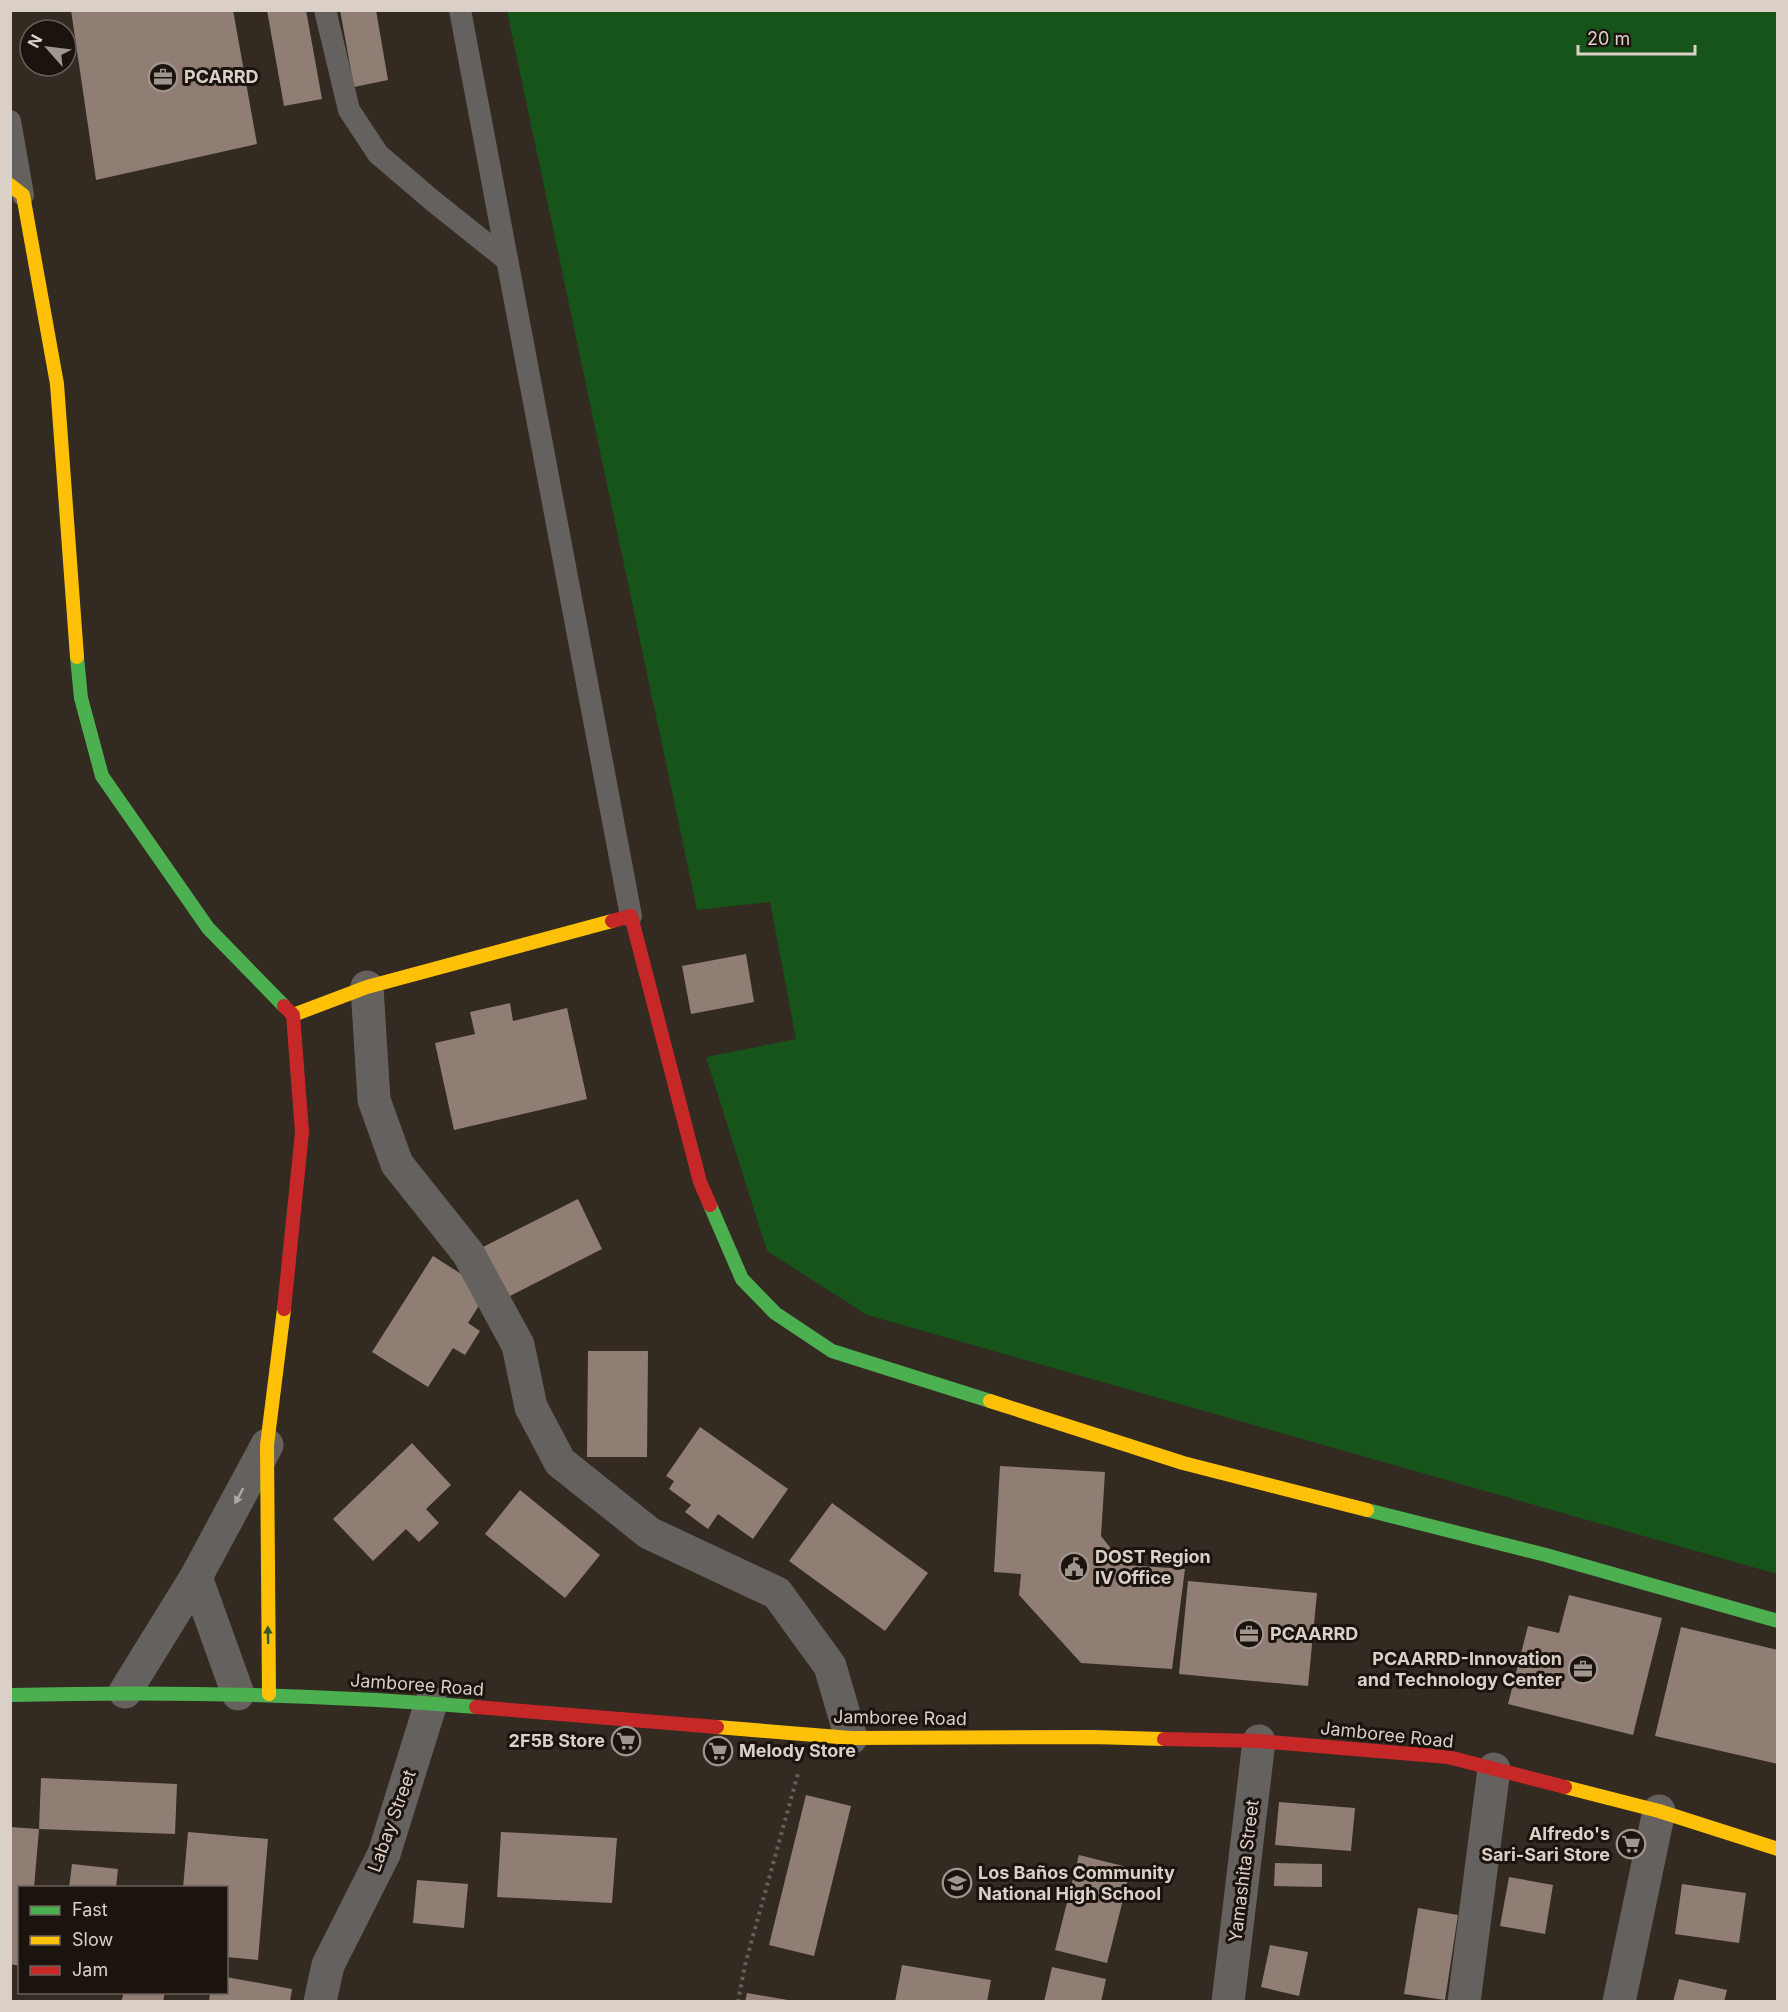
<svg xmlns="http://www.w3.org/2000/svg" width="1788" height="2012" viewBox="0 0 1788 2012" font-family="Inter,sans-serif">
  <style>
    .green { fill: #165419 }
    .building { fill: #907e75 }
    .lines { fill: none; stroke-linecap: round; stroke-linejoin: round }
    .path { stroke: #65605c; stroke-width: 4; stroke-dasharray: 3 4.5; stroke-linecap: butt }
    .lane { stroke: #65615e; stroke-width: 22 }
    .street { stroke: #65615e; stroke-width: 33 }
    .fast { stroke: #4caf50; stroke-width: 14 }
    .slow { stroke: #ffc107; stroke-width: 14 }
    .jam { stroke: #c62828; stroke-width: 14 }
    .oneway { fill: #b2a9a3 }
    .oneway2 { fill: #315a2c }
    .labels { text-anchor: middle; stroke-width: 6; stroke-linejoin: round; paint-order: stroke }
    .poi-label { font-size: 18px; font-weight: bold; fill: #dbd0c8; stroke: #1b140e; text-anchor: start }
    .street-label { font-size: 18px; fill: #dbd0c8; stroke: #1b140e }
  </style>
  <rect width="100%" height="100%" fill="#332a22"/>
  <polygon class="green" points="507,11 1777,11 1777,1574 867,1315 767,1251 706,1057 796,1039 770,902 697,910"/>
  <g class="building">
    <polygon points="71,10 233,10 257,144 96,180"/>
    <polygon points="267,10 306,10 322,99 284,106"/>
    <polygon points="340,10 376,10 388,80 354,87"/>
    <polygon points="746,954 754,1002 691,1014 682,966"/>
    <polygon points="510,1003 513,1021 567,1008 587,1099 454,1130 435,1043 475,1034 470,1012"/>
    <polygon points="578,1199 602,1249 508,1297 483,1247"/>
    <polygon points="433,1256 488,1291 468,1323 480,1331 465,1355 453,1348 428,1387 372,1352"/>
    <polygon points="588,1351 648,1351 647,1457 587,1457"/>
    <polygon points="700,1427 788,1489 753,1539 718,1514 708,1529 685,1512 691,1505 669,1489 674,1481 666,1476"/>
    <polygon points="412,1443 451,1485 426,1509 439,1523 419,1542 406,1529 373,1561 333,1519"/>
    <polygon points="1000,1466 1105,1472 1101,1536 1124,1565 1185,1569 1172,1669 1081,1663 1019,1595 1021,1574 994,1572"/>
    <polygon points="520,1490 600,1555 565,1598 485,1534"/>
    <polygon points="832,1503 928,1573 885,1631 789,1561"/>
    <polygon points="1188,1581 1317,1593 1308,1686 1179,1674"/>
    <polygon points="1569,1595 1662,1618 1633,1735 1508,1704 1528,1626 1559,1633"/>
    <polygon points="1681,1627 1778,1650 1778,1764 1655,1736"/>
    <polygon points="41,1778 177,1784 175,1834 39,1829"/>
    <polygon points="806,1795 851,1806 814,1956 769,1945"/>
    <polygon points="1279,1802 1355,1808 1351,1851 1275,1845"/>
    <polygon points="10,1827 39,1829 34,1888 20,1888 20,1966 10,1964"/>
    <polygon points="188,1832 268,1839 258,1960 226,1957 226,1888 183,1888"/>
    <polygon points="501,1832 617,1838 612,1903 497,1897"/>
    <polygon points="1079,1855 1131,1868 1107,1963 1055,1950"/>
    <polygon points="1275,1863 1322,1864 1322,1887 1274,1886"/>
    <polygon points="72,1864 118,1869 116,1888 69,1888"/>
    <polygon points="1509,1877 1553,1885 1545,1934 1500,1926"/>
    <polygon points="417,1880 468,1884 464,1928 413,1923"/>
    <polygon points="1682,1884 1746,1893 1739,1943 1675,1934"/>
    <polygon points="1418,1908 1458,1915 1445,2000 1404,1994"/>
    <polygon points="1270,1945 1308,1952 1299,1996 1261,1987"/>
    <polygon points="902,1965 991,1980 987,2002 895,2002"/>
    <polygon points="1052,1967 1106,1979 1101,2002 1044,2002"/>
    <polygon points="226,1977 292,1989 290,2002 209,2002 210,1992 226,1992"/>
    <polygon points="1679,1979 1727,1990 1724,2002 1673,2002"/>
    <polygon points="124,1992 165,1992 163,2002 121,2002"/>
    <polygon points="747,1993 788,2000 788,2002 745,2002"/>
  </g>
  <g class="lines">
    <polyline class="path" points="738,2002 745,1965 799,1770"/>
    <g class="lane">
      <polyline points="325,10 349,110 378,154 433,201 507,260"/>
      <polyline points="460,10 631,916"/>
      <polyline points="10,121 23,195"/>
    </g>
    <g class="street">
      <polyline points="367,987 374,1100 397,1164 468,1253 518,1345 531,1407 560,1462 649,1533 777,1593 830,1666 851,1738"/>
      <polyline points="196,1577 238,1694"/>
      <polyline points="125,1692 196,1577 267,1445"/>
      <polyline points="320,2002 328,1965 384,1854 431,1703"/>
      <polyline points="1228,2002 1259,1741"/>
      <polyline points="1464,2002 1494,1769"/>
      <polyline points="1619,2002 1659,1811"/>
    </g>
    <g class="fast">
      <polyline points="77,657 81,698 102,776 208,928 284,1006"/>
      <polyline points="710,1205 742,1279 775,1313 832,1351 990,1401"/>
      <polyline points="1367,1510 1546,1555 1778,1621"/>
      <path d="M10,1695c156,-4 310,-1 466,12"/>
    </g>
    <g class="slow">
      <polyline points="10,185 23,195 57,384 77,657"/>
      <polyline points="293,1015 367,987 612,921"/>
      <polyline points="990,1401 1183,1463 1367,1510"/>
      <polyline points="269,1694 267,1445 284,1309"/>
      <polyline points="717,1727 851,1738 1091,1737 1164,1739"/>
      <polyline points="1565,1787 1659,1811 1778,1849"/>
    </g>
    <g class="jam">
      <polyline points="612,921 631,916 700,1182 710,1205"/>
      <polyline points="284,1309 302,1132 293,1015 284,1006"/>
      <polyline points="476,1707 717,1727"/>
      <polyline points="1164,1739 1259,1741 1448,1757 1565,1787"/>
    </g>
  </g>
  <defs><path id="oneway-solid" d="M-6-.8H1V-3.2L6.5 0L1 3.2V.8H-6Z" transform="scale(1.5)"/></defs>
  <use class="oneway" href="#oneway-solid" transform="translate(239 1496) rotate(118)"/>
  <use class="oneway2" href="#oneway-solid" transform="translate(268 1635) rotate(-91)"/>
  <defs>
    <g id="office-ring" transform="scale(1.5)"><circle r="9.5" fill="#1b140e" stroke="#a0968e" stroke-width="1.5"/><path d="M-6-3h4V-5.5h4V-3h4V5H-6ZM-1-4.5V-3h2v-1.5ZM-6 0V1H6V0Z" fill="#a0968e"/></g>
    <g id="civic-ring" transform="scale(1.5)"><circle r="9.5" fill="#1b140e" stroke="#a0968e" stroke-width="1.5"/><path d="M-.6-6.5H3V-4.5H.6V-3L4-1V1h2V6H-6V1h2V-1L-.6-3ZM-1.2 2.5V6h2.4V2.5Z" fill="#a0968e"/></g>
    <g id="supermarket-ring" transform="scale(1.5)"><circle r="9.5" fill="#1b140e" stroke="#a0968e" stroke-width="1.5"/><path d="M-6-5.5h2.5l.6 2H6L4.5 2H-2.5L-4.4-4H-6ZM-1.5 3.2a1.3 1.3 0 1 0 .1 0ZM3 3.2a1.3 1.3 0 1 0 .1 0Z" fill="#a0968e"/></g>
    <g id="school-ring" transform="scale(1.5)"><circle r="9.5" fill="#1b140e" stroke="#a0968e" stroke-width="1.5"/><path d="M0-5L7-2L0 1L-7-2ZM-4 1L0 2.5L4 1V4Q0 6-4 4Z" fill="#a0968e"/></g>
  </defs>
  <g fill-rule="evenodd">
    <use href="#office-ring" x="163" y="77"/>
    <use href="#civic-ring" x="1074" y="1567"/>
    <use href="#office-ring" x="1249" y="1634"/>
    <use href="#office-ring" x="1583" y="1669"/>
    <use href="#supermarket-ring" x="626" y="1741"/>
    <use href="#supermarket-ring" x="718" y="1751"/>
    <use href="#supermarket-ring" x="1631" y="1844"/>
    <use href="#school-ring" x="957" y="1883"/>
  </g>
  <g class="labels">
    <g class="poi-label">
      <text x="184" y="83">PCARRD</text>
      <text x="1095" y="1563">DOST Region<tspan x="1095" dy="21">IV Office</tspan></text>
      <text x="1270" y="1640">PCAARRD</text>
      <text x="1562" y="1665" text-anchor="end">PCAARRD-Innovation<tspan x="1562" dy="21">and Technology Center</tspan></text>
      <text x="605" y="1747" text-anchor="end">2F5B Store</text>
      <text x="739" y="1757">Melody Store</text>
      <text x="1610" y="1840" text-anchor="end">Alfredo's<tspan x="1610" dy="21">Sari-Sari Store</tspan></text>
      <text x="978" y="1879">Los Baños Community<tspan x="978" dy="21">National High School</tspan></text>
    </g>
    <g class="street-label">
      <text transform="translate(417 1685) rotate(4)" y="6">Jamboree Road</text>
      <text transform="translate(900 1718) rotate(1)" y="6">Jamboree Road</text>
      <text transform="translate(1387 1735) rotate(6)" y="6">Jamboree Road</text>
      <text transform="translate(392 1821) rotate(-70)" y="6">Labay Street</text>
      <text transform="translate(1244 1871) rotate(-83)" y="6">Yamashita Street</text>
    </g>
  </g>
  <rect width="1788" height="2012" fill="none" stroke="#dbd0c8" stroke-width="24"/>
  <rect x="18" y="1886" width="210" height="108" fill="#1b140e" stroke="#685f58" stroke-width="1.5"/>
  <rect x="30" y="1906" width="30" height="9" fill="#4caf50" stroke="#685f58" stroke-width="1.5"/>
  <text x="72" y="1916" font-size="18" fill="#dbd0c8">Fast</text>
  <rect x="30" y="1936" width="30" height="9" fill="#ffc107" stroke="#685f58" stroke-width="1.5"/>
  <text x="72" y="1946" font-size="18" fill="#dbd0c8">Slow</text>
  <rect x="30" y="1966" width="30" height="9" fill="#c62828" stroke="#685f58" stroke-width="1.5"/>
  <text x="72" y="1976" font-size="18" fill="#dbd0c8">Jam</text>
  <g transform="translate(48 48) rotate(298)"><circle r="28" fill="#1b140e" stroke="#685f58" stroke-width="1.5"/>
  <path d="M0-4.5L10 22L0 15L-10 22Z" fill="#a0968e"/>
  <text y="-9" font-size="16" font-weight="bold" text-anchor="middle" fill="#dbd0c8">N</text>
  </g>
  <path d="M1578 45v9h117v-9" fill="none" stroke="#dbd0c8" stroke-width="3"/>
  <text x="1587" y="45" font-size="18" fill="#dbd0c8" stroke="#1b140e" stroke-width="4.5" paint-order="stroke">20 m</text>
</svg>
